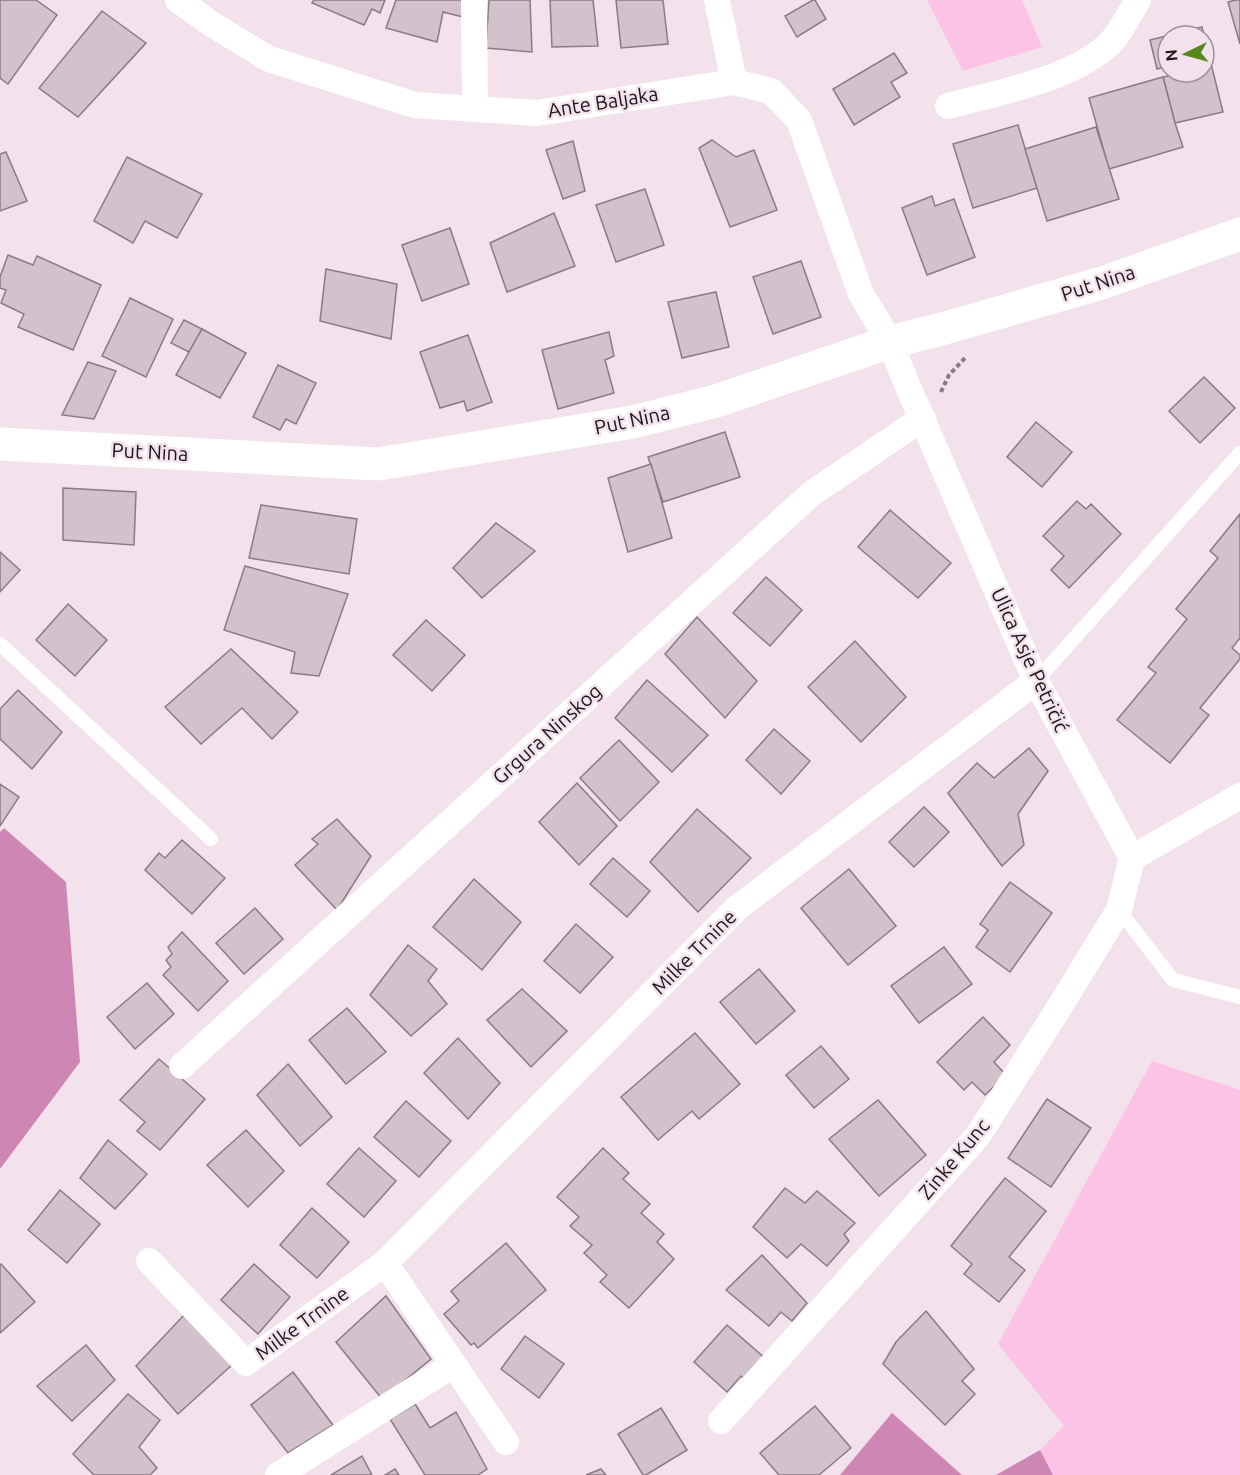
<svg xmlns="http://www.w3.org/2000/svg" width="1240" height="1475" viewBox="0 0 1240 1475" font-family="Ubuntu,sans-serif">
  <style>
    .green { fill: #fcc3e6 }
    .forest { fill: #ce86b4 }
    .building { fill: #d3c2cc; stroke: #8a7b84; stroke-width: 1.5 }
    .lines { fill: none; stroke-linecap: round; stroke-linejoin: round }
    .path { stroke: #877b82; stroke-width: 4; stroke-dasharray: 4.5 3; stroke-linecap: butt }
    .lane { stroke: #fff; stroke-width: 14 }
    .street { stroke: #fff; stroke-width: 26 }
    .secondary { stroke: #fff; stroke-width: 33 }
    .labels { text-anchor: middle; stroke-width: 5; stroke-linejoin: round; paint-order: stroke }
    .street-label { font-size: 20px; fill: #1d171b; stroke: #f3e1eb }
  </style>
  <rect width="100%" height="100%" fill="#f3e1eb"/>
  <g class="green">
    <polygon points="927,0 1022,0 1042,47 963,71"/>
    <polygon points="1152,1061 1240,1090 1240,1475 1053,1475 1040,1450 1064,1426 998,1344"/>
  </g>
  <g class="forest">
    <polygon points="4,828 66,882 80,1062 0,1169 0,832"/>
    <polygon points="892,1413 962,1475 840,1475"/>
    <polygon points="1040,1450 1053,1475 996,1475"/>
  </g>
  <g class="building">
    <polygon points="0,0 36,0 57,15 8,84 0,78"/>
    <polygon points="314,0 385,0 380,13 372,9 364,25 312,3"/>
    <polygon points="396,0 465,0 463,17 443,12 437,42 386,28"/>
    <polygon points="489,0 530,0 532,52 486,48"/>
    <polygon points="550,0 593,0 598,46 552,47"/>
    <polygon points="616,0 663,0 668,44 621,48"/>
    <polygon points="813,0 815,0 826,19 797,37 785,16"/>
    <polygon points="1236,0 1240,0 1240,44 1228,2"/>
    <polygon points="102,11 146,43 78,117 39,88"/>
    <polygon points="1202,27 1223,112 1175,123 1163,77 1173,75 1172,72 1204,72 1204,36 1168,36 1168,66 1157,69 1150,40"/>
    <polygon points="894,53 907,73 891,82 900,97 854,125 833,89"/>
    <polygon points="1163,77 1175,123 1183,147 1109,169 1089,98"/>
    <polygon points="1018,125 1037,188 973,208 953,144"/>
    <polygon points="1096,127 1119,199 1047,221 1025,149"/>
    <polygon points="712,140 736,157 754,150 777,210 730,227 699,148"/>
    <polygon points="573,141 585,191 563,199 546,150"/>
    <polygon points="6,152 27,201 0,211 0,154"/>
    <polygon points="127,157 202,194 177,238 145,221 133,243 94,221"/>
    <polygon points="645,189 664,245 616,262 596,205"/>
    <polygon points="932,196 935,206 954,199 975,257 927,275 902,208"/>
    <polygon points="554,213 575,266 507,292 490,243"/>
    <polygon points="450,228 469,284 422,301 402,245"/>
    <polygon points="8,255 33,265 37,256 101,285 73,350 18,327 24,314 1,303 6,290 0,288 0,277"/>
    <polygon points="801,261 821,317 773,334 753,277"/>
    <polygon points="326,269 397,284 391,339 320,321"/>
    <polygon points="716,292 729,347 682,358 668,302"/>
    <polygon points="130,298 173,319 146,377 102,356"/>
    <polygon points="184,320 202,329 189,352 171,343"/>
    <polygon points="202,329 246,353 220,398 176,375"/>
    <polygon points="609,332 614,356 605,360 614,393 558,409 542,350"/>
    <polygon points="468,335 492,402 467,411 464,401 440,408 420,352"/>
    <polygon points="88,362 116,371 94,419 62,415"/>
    <polygon points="278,365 316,383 296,424 286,419 280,430 253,417"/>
    <polygon points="1204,377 1235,408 1200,443 1169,411"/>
    <polygon points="1036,422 1072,452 1042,487 1007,457"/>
    <polygon points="725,432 740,477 663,502 648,457"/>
    <polygon points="651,464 672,538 628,552 608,478"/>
    <polygon points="63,488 136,492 134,545 63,540"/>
    <polygon points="1077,501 1086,509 1091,504 1121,534 1069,588 1051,570 1064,556 1043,536"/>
    <polygon points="261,505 357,519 349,574 249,558"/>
    <polygon points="890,510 951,563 918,598 858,547"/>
    <polygon points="1240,514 1240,638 1232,648 1240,655 1240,659 1200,708 1209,715 1170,763 1117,720 1156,673 1148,667 1187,619 1176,609 1218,558 1210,551"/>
    <polygon points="496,523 535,551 482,598 453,568"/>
    <polygon points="0,552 20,570 0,592"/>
    <polygon points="245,566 348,594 319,676 291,673 295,652 224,630"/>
    <polygon points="766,577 802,610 770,646 733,613"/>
    <polygon points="68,604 107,640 75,676 36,640"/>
    <polygon points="697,617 757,681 725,718 665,654"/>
    <polygon points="426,620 465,655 432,691 393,655"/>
    <polygon points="855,641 906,697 861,742 808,687"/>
    <polygon points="231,649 298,712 272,739 242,708 201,744 165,707"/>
    <polygon points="647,680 708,735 672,772 615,718"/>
    <polygon points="18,690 62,732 32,769 0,739 0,709"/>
    <polygon points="774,729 810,761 781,794 746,760"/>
    <polygon points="619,740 659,782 620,821 580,778"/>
    <polygon points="1029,748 1048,771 1018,814 1024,845 1002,866 948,793 977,763 994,778"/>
    <polygon points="577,783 617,826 579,865 539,822"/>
    <polygon points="0,784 19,797 0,826"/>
    <polygon points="924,807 949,832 914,867 889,842"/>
    <polygon points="697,809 751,858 698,912 650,862"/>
    <polygon points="337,819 371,856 337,910 295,865 318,844 312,839"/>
    <polygon points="182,840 225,878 192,914 145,870 159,853 165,858"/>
    <polygon points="613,858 650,891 627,917 590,884"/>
    <polygon points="849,869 896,926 848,965 801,908"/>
    <polygon points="474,879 521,922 482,970 433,927"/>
    <polygon points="1010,882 1052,913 1010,972 976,947 988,930 980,924"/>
    <polygon points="255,908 283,939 244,974 216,943"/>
    <polygon points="576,924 613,957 580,993 544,961"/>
    <polygon points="182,932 228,981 198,1011 163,975 171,967 166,960 172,954 168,947"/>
    <polygon points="408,945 437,969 428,981 447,1004 411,1036 370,995"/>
    <polygon points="944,947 972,984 919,1023 891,986"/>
    <polygon points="759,969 795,1011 756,1044 720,1002"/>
    <polygon points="147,983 174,1014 135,1049 107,1017"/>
    <polygon points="522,989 567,1031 531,1067 487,1020"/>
    <polygon points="347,1008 386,1052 346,1084 309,1040"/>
    <polygon points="983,1017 1010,1045 994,1062 1006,1075 985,1095 972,1082 964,1090 937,1062"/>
    <polygon points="695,1033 740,1084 699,1119 692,1111 658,1140 621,1097"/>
    <polygon points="458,1038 500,1083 468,1119 424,1073"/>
    <polygon points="821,1046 849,1079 814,1108 786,1075"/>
    <polygon points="159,1059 205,1099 160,1150 137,1131 145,1122 120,1100"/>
    <polygon points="288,1064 332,1117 300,1146 257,1095"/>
    <polygon points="1047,1099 1091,1128 1051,1187 1008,1158"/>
    <polygon points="878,1100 926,1155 879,1196 829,1139"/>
    <polygon points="406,1101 451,1141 419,1177 374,1137"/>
    <polygon points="246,1130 284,1171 248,1207 207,1165"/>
    <polygon points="108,1140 147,1174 115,1209 80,1178"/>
    <polygon points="359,1148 396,1181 364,1217 327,1184"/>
    <polygon points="603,1148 629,1173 623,1179 650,1204 641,1213 664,1234 657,1242 674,1259 629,1308 600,1282 607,1275 584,1253 592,1245 570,1226 579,1217 557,1197"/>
    <polygon points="1005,1178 1046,1211 1009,1257 1025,1270 999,1302 964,1274 972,1264 951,1246"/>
    <polygon points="785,1188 805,1203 817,1191 855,1223 844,1234 849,1241 827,1266 801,1244 787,1258 753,1227"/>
    <polygon points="60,1190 100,1224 67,1263 28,1230"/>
    <polygon points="312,1208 349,1242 317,1278 280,1245"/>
    <polygon points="506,1243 546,1290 478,1348 474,1343 471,1345 444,1314 459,1301 451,1291"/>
    <polygon points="762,1255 807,1303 792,1321 781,1312 769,1326 726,1290"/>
    <polygon points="1,1264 35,1302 0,1333 0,1265"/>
    <polygon points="254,1264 290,1297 258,1334 221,1300"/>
    <polygon points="386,1296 431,1359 382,1399 336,1342"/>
    <polygon points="926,1311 974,1369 962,1381 975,1394 945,1425 883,1364 896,1342"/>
    <polygon points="184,1315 233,1364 178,1414 136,1366"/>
    <polygon points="727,1325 766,1359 746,1381 741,1376 727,1392 694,1362"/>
    <polygon points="525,1336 564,1364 539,1398 501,1369"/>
    <polygon points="86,1345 115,1380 72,1421 37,1386"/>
    <polygon points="293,1372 333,1425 288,1453 251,1405"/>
    <polygon points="128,1394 160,1420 139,1447 157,1468 150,1475 94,1475 73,1454"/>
    <polygon points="415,1404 430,1428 456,1412 487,1469 478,1475 425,1475 390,1419"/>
    <polygon points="815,1406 851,1448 819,1475 779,1475 760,1453"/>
    <polygon points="661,1408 687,1450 646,1475 643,1475 618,1434"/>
    <polygon points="362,1456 372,1475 331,1475"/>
    <polygon points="395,1469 399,1475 385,1475"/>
    <polygon points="601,1469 606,1475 586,1475"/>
  </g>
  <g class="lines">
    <polyline class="path" points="941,392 949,375 965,358"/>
    <g class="lane">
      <polyline points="0,644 211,839"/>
      <polyline points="1036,681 1240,453"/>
      <polyline points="1119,910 1173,980 1240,997"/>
    </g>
    <g class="street">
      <polyline points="178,0 213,25 269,59 415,105 537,113 734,82 771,91 799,120 861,294 890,342 906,382 1036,681 1132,858 1240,796"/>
      <polyline points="474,0 475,109"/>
      <polyline points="717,0 734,82"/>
      <path d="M948,106c50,-14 119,-25 159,-60 11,-9 23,-33 31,-46"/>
      <polyline points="182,1066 811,494 923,418"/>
      <polyline points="149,1261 246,1363 385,1263 737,908 1036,681"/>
      <polyline points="385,1263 506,1442"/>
      <polyline points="721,1421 977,1137 1057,1011 1119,910 1132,858"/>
      <polyline points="278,1475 453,1365"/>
    </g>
    <polyline class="secondary" points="0,444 378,464 633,422 716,401 890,342 938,330 1102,283 1240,234"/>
  </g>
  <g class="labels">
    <g class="street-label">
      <text transform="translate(603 102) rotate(-9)" y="7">Ante Baljaka</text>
      <text transform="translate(1098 283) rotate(-18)" y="7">Put Nina</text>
      <text transform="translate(632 420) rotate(-12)" y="7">Put Nina</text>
      <text transform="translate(150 452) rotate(3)" y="7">Put Nina</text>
      <text transform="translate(1030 660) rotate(65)" y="7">Ulica Asje Petričić</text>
      <text transform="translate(547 734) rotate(-42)" y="7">Grgura Ninskog</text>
      <text transform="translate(694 952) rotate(-45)" y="7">Milke Trnine</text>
      <text transform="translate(954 1159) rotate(-50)" y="7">Zinke Kunc</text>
      <text transform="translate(302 1323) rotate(-36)" y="7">Milke Trnine</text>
    </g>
  </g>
  <g transform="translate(1186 54) rotate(265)"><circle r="28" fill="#f3e1eb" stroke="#9d9098" stroke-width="1.5"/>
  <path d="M0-4.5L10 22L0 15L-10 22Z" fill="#57881d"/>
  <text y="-9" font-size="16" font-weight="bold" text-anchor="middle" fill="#1d171b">N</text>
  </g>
</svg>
